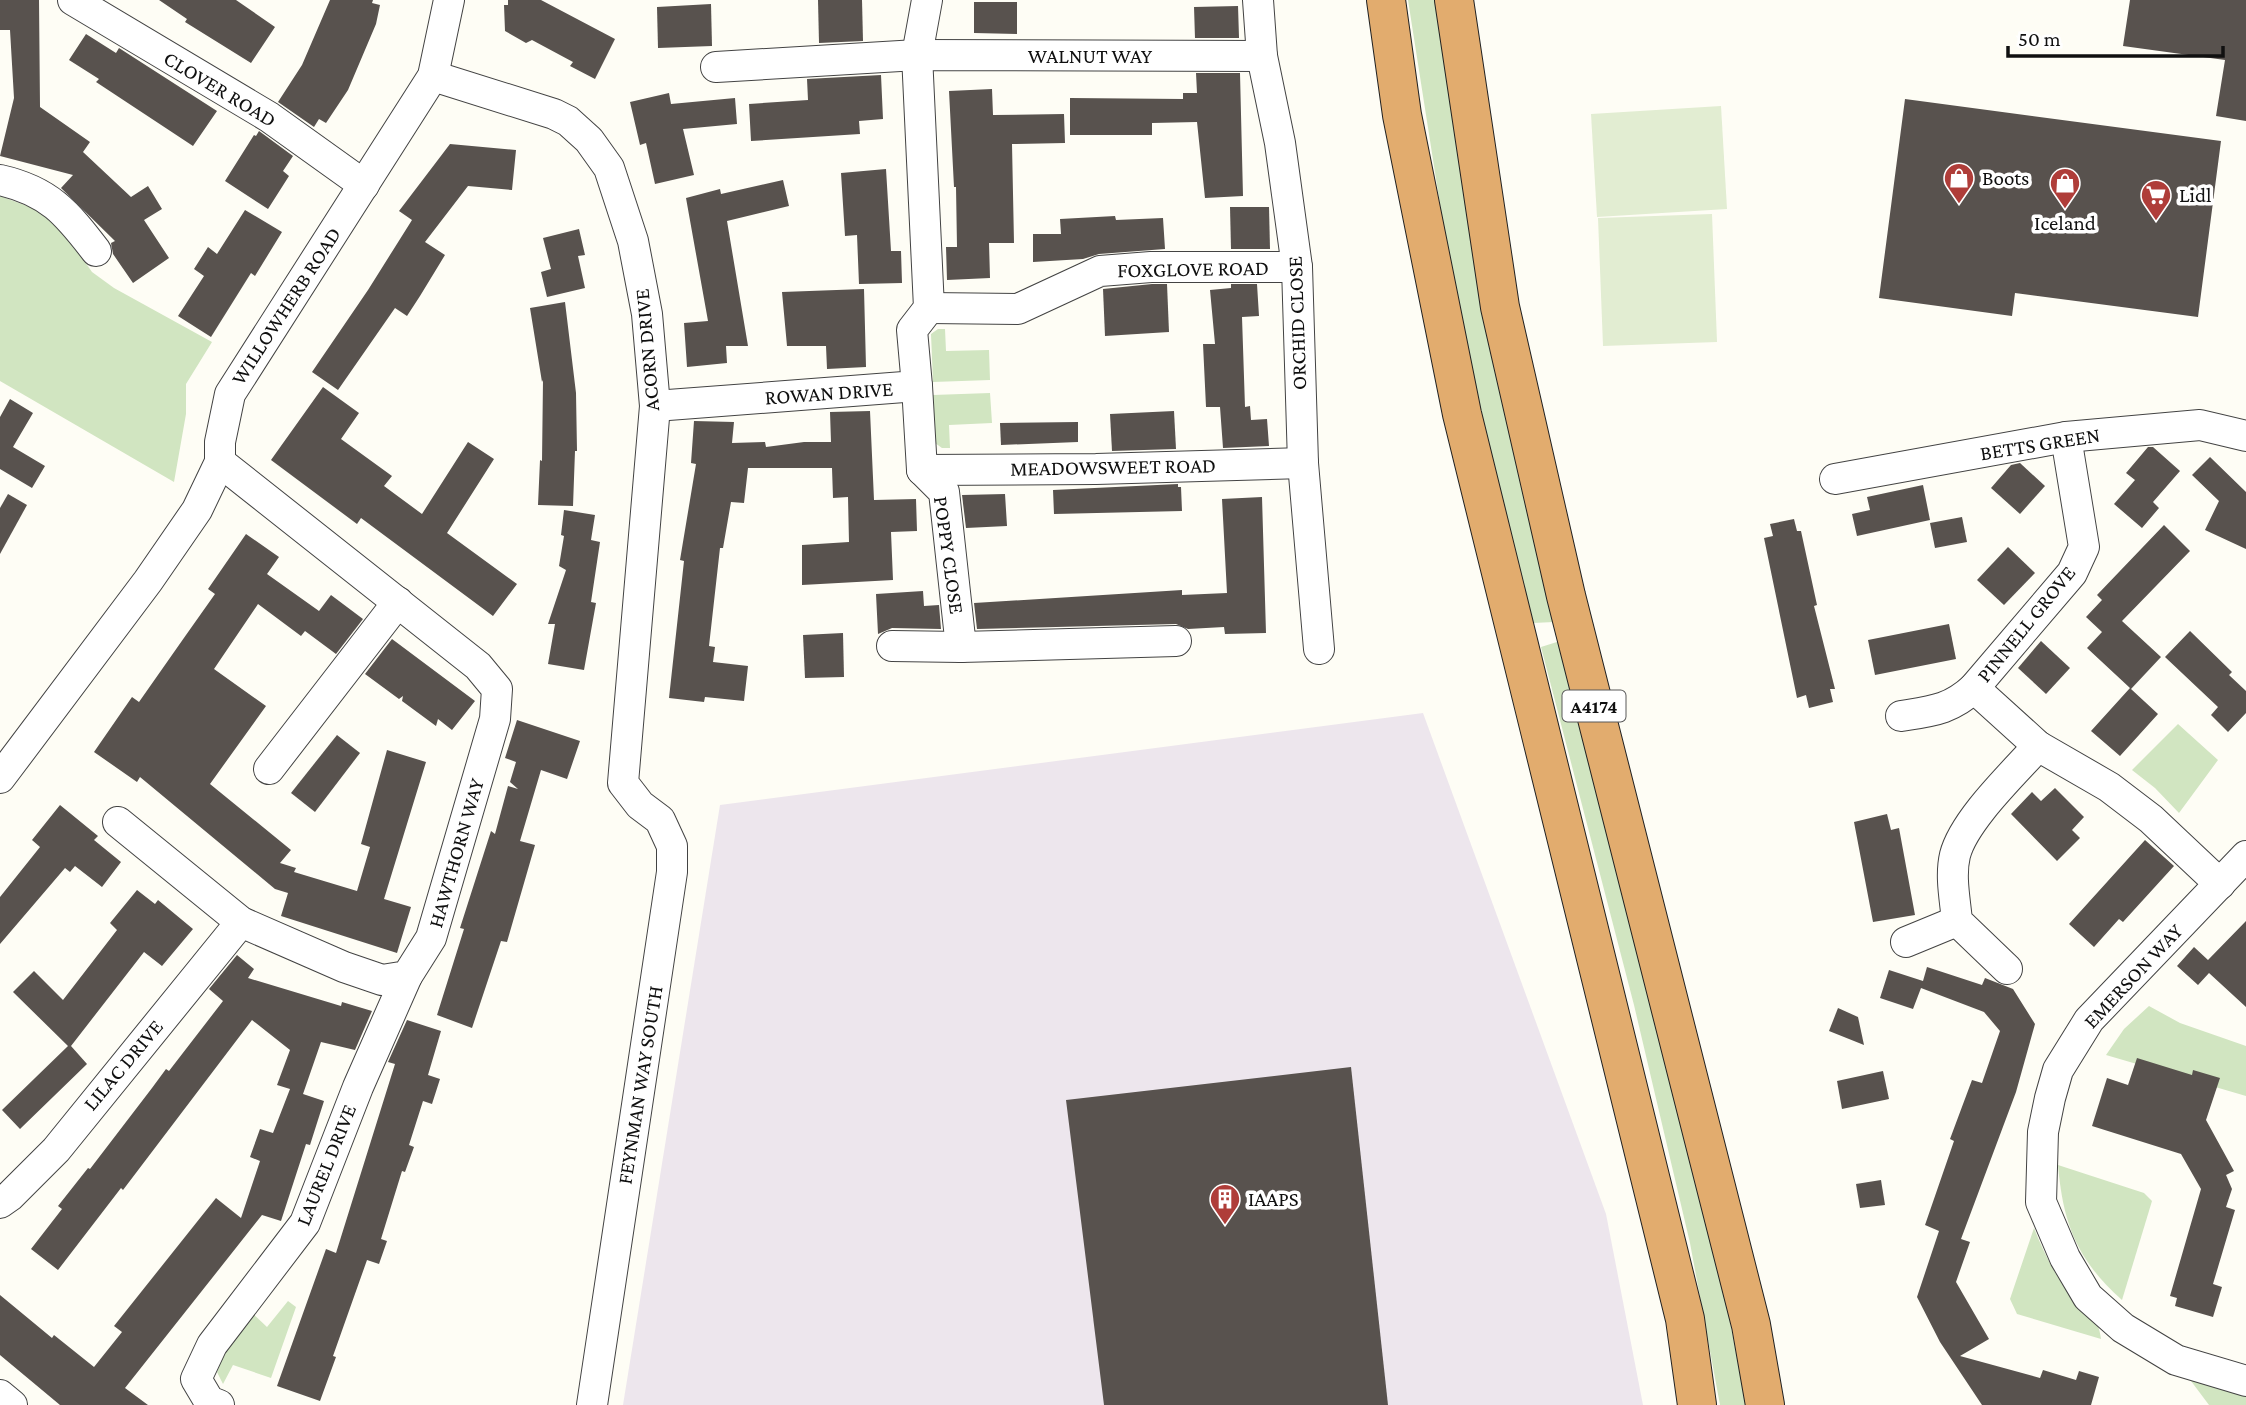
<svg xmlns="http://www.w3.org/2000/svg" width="2246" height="1405" viewBox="0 0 2246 1405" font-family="'Crimson Pro',serif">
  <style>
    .industrial { fill: #ede6ed }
    .green { fill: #d1e5c1 }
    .pitch { fill: #e2edd2 }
    .building { fill: #58524e }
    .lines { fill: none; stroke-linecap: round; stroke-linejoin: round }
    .minor-casing { stroke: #434343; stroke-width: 32 }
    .highway-casing { stroke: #212121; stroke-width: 40 }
    .minor { stroke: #fff; stroke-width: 30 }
    .highway { stroke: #e2ac6e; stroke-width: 38 }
    .labels { text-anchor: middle; stroke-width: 7; stroke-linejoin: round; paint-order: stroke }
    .shield { fill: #fff; stroke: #585858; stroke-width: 2 }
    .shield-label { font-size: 19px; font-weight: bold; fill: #101010 }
    .street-label { font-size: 21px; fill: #101010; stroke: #fff }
    .poi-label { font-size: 21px; fill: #101010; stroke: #fff; text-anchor: start }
  </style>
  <rect width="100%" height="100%" fill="#fefdf5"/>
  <polygon class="industrial" points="1423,713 1606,1214 1643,1405 623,1405 720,805"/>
  <g class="green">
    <polygon points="1408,0 1436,0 1465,190 1554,622 1533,623 1510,539 1452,281"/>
    <polygon points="0,196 41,211 67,236 92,272 114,288 212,342 186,384 186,414 174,482 0,381"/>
    <polygon points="938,329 945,329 946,351 989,350 990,380 933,382 931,334"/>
    <polygon points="990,393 992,423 949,425 950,448 942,448 935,443 933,395"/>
    <polygon points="1560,641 1720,1270 1746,1405 1720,1405 1690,1243 1634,1005 1541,647"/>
    <polygon points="2178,724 2218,760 2179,813 2155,788 2132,770"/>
    <polygon points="2149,1006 2180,1023 2246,1046 2246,1096 2106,1055 2124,1029"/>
    <path d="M2058,1165l86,28 8,8 -30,99c-45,-40 -59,-76 -64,-135z"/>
    <path d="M2034,1228c9,23 21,48 37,68 13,16 28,20 30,43l-84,-25 -7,-15z"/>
    <polygon points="288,1301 296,1307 271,1378 233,1365 223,1384 217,1372 224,1354 252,1313 267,1327"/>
    <polygon points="2188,1377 2246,1393 2246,1405 2209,1405"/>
  </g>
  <g class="pitch">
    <polygon points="1721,106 1727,209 1597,217 1591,114"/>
    <polygon points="1712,214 1717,342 1603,346 1598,218"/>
  </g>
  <g class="building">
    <polygon points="0,0 39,0 40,107 90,142 83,152 131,197 148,186 162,209 144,220 169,258 133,283 113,254 111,243 115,241 61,188 73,175 0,156 14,98 10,30 0,30"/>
    <polygon points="159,0 236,0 275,27 251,63 185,22 187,19"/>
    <polygon points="330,0 373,0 372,3 380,5 376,24 348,90 326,123 319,119 314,127 278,102 302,65"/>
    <polygon points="508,0 541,0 615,39 595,79 570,66 573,62 532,40 526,43 505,31 504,5 508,5"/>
    <polygon points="818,0 862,0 863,41 819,43"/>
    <polygon points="2130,0 2246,0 2246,121 2216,116 2225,60 2123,46"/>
    <polygon points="974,2 1017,2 1017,34 974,33"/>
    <polygon points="711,4 712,46 658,48 657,7"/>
    <polygon points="1238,6 1239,38 1195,38 1194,7"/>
    <polygon points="86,34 116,53 119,48 217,111 193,146 96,82 99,79 69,60"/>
    <polygon points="1196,73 1240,73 1243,196 1205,198 1197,122 1152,123 1152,135 1070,135 1070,98 1183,99 1183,93 1197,93"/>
    <polygon points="881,75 883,119 859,121 860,134 751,141 749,104 808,100 807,79"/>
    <polygon points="992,89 993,115 1064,114 1065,143 1012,144 1014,243 989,243 990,278 947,280 946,247 957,247 956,187 954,187 949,91"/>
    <polygon points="669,93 671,104 735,98 737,124 683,129 694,175 655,184 646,143 640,145 630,102"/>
    <polygon points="1905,99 2221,141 2198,317 2015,293 2012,316 1879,298"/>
    <polygon points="259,131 293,156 283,171 289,176 268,209 225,181 254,135 256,136"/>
    <polygon points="450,144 516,150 512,190 468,186 425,242 445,255 420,296 407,316 395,308 338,390 312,372 368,290 412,220 399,211"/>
    <polygon points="886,169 891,251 901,251 902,283 859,284 857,235 845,236 841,173"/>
    <polygon points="783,180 789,206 727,221 748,346 726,346 727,363 687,367 684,323 708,321 686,198 720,189 721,194"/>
    <polygon points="1230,207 1269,207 1270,249 1231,249"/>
    <polygon points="245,210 282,232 255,276 251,273 211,337 178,316 204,276 194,269 208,247 217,254"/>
    <polygon points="1115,216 1116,220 1163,218 1165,249 1099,254 1083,259 1033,262 1033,234 1061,234 1060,219"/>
    <polygon points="579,229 585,255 578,256 585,288 547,297 541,272 551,269 543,238"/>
    <polygon points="1152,284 1167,284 1169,332 1105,336 1103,289"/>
    <polygon points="1231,284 1257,284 1259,316 1242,317 1245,407 1250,406 1251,420 1267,419 1269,446 1223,448 1220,407 1206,407 1203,344 1215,344 1210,290 1231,288"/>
    <polygon points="864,289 866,367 827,369 826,346 787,346 782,292"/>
    <polygon points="565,302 576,393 577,451 575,451 573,506 538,505 540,460 542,461 543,380 542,382 530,308"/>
    <polygon points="323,387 359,413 341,439 392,476 384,486 422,514 468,442 494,459 447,533 517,584 493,616 361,518 357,524 271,460"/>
    <polygon points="10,399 33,413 13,447 45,466 32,488 0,469 0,417"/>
    <polygon points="870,411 874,500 916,499 917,531 891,532 893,580 802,585 802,545 849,542 848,497 833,498 832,468 748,468 744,503 731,502 723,548 720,548 709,646 715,647 713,662 748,666 744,701 705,697 704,702 669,698 684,561 680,560 696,464 691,463 694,421 734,422 732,443 765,442 766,447 804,442 831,442 830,412"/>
    <polygon points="1174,411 1176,449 1112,451 1110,414"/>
    <polygon points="1078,422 1078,442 1001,445 1000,423"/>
    <polygon points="2148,447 2153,447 2180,471 2153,502 2159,508 2142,528 2114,504 2135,480 2126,473"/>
    <polygon points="2210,457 2246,492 2246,549 2205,530 2219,501 2192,475"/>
    <polygon points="2020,463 2045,486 2020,514 1991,488 2011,465"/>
    <polygon points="1178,484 1178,487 1181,487 1182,511 1054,514 1053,490"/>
    <polygon points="1923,485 1930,520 1857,536 1852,514 1870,510 1867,497"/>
    <polygon points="8,494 27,505 0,554 0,508"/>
    <polygon points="1005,494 1007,526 966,528 962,495"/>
    <polygon points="1262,497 1266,633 1225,634 1224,627 1188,629 1176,624 977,629 974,603 1182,590 1182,595 1227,593 1222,499"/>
    <polygon points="564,510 595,515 591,540 600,542 591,602 596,603 584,670 548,664 555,624 548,624 566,570 559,566 564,536 561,535"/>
    <polygon points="1962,517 1967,542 1935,548 1930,523"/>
    <polygon points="1794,519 1797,531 1801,531 1817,605 1814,606 1835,689 1830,689 1833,702 1809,708 1806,695 1797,698 1764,538 1773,536 1770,524"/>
    <polygon points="2164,525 2190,551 2122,621 2161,657 2131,689 2158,714 2120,756 2091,731 2130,688 2087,648 2102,632 2086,617 2102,600 2097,595"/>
    <polygon points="246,534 279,557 267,574 319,611 331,595 363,619 336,654 305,631 301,636 258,604 214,669 266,706 210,784 291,850 280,863 296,868 294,872 357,891 370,847 361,844 387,750 426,762 384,899 411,907 397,953 281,916 288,893 275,889 140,777 137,782 94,752 132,697 139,702 186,635 215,594 208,589"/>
    <polygon points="2008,547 2035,573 2004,605 1977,580"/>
    <polygon points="923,591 924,606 939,605 941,629 892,628 878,634 876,594"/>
    <polygon points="1949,624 1956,659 1875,675 1868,640"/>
    <polygon points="2190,631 2232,672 2229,675 2246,691 2246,713 2228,732 2211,715 2218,707 2165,657"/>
    <polygon points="843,633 844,677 805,678 803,635"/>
    <polygon points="392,639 475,701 452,730 438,719 436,726 402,701 403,696 399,699 365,674"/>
    <polygon points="2041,641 2070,668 2046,694 2018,668"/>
    <polygon points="517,720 580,741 567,779 541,770 520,841 535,845 507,942 501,941 472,1028 437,1015 464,929 460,928 491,831 495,834 508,786 518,789 510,782 516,762 505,758"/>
    <polygon points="337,735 360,753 315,812 291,793"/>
    <polygon points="2055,788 2084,817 2072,830 2080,838 2057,861 2011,814 2032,792 2041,801"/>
    <polygon points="60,805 98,836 94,840 121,862 102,887 75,866 70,872 65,868 0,944 0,897 40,847 32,840"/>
    <polygon points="1887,814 1891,830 1899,828 1915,915 1873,922 1854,822"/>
    <polygon points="2145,840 2174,866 2123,922 2119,919 2094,947 2069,924"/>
    <polygon points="137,890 155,904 158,900 193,929 162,966 144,952 71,1046 87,1064 20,1129 2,1110 68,1046 13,992 34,971 63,1000 117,930 110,923"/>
    <polygon points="2246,921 2246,1007 2209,973 2198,985 2177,966 2194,947 2208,960"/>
    <polygon points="237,955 254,969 248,978 341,1006 342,1002 372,1011 355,1050 321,1042 303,1094 324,1101 310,1145 306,1144 281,1221 262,1215 125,1388 148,1405 60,1405 0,1355 0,1295 52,1338 54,1335 94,1367 122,1332 114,1326 216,1198 241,1218 260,1161 250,1157 260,1129 273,1133 290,1089 277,1085 290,1050 252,1020 123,1190 121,1188 58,1270 31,1249 62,1209 58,1206 88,1168 90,1169 152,1088 166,1069 169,1071 223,1001 209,989"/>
    <polygon points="1927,967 1982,985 1985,978 2013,989 2035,1024 2016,1092 1961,1239 1970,1242 1956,1282 1989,1339 1960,1356 2040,1378 2043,1370 2076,1380 2079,1371 2099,1377 2091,1405 1982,1405 1940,1342 1917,1297 1939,1231 1925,1225 1954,1141 1950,1139 1972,1080 1982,1083 2000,1031 1984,1012 1921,988 1913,1009 1880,998 1889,970 1923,981"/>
    <polygon points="1838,1008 1858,1017 1864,1045 1829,1031"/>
    <polygon points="407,1020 441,1031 428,1075 440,1079 432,1104 423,1101 409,1145 414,1147 405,1172 402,1171 381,1239 387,1241 379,1264 367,1260 333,1356 336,1357 320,1401 277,1386 326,1249 336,1253 395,1064 388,1062"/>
    <polygon points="2137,1058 2192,1075 2193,1070 2220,1078 2206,1120 2234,1171 2226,1175 2232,1189 2226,1207 2235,1210 2213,1284 2222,1287 2213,1317 2175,1306 2177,1298 2170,1296 2201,1189 2181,1154 2092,1126 2107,1078 2128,1085"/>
    <polygon points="1351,1067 1388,1405 1104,1405 1066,1100"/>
    <polygon points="1883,1071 1889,1099 1842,1109 1837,1081"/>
    <polygon points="1881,1180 1885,1205 1860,1208 1856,1184"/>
  </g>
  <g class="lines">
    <g class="minor-casing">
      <g id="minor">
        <polyline points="73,0 269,117 364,185"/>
        <polyline points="1258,0 1262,56 1280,143 1297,267 1303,463 1319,649"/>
        <polyline points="716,67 917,55 1262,56"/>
        <polyline points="433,76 554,114 568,121 589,140 609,168 633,241 647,314 655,406 623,783 640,805 660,820 672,846 672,872 592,1405"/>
        <path d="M0,180c49,11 67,33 96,71"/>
        <polyline points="929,308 1018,309 1100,271 1151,267 1297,267"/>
        <polyline points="917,386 922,470 944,492 961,647 1176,641"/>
        <polyline points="655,406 917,386 912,330 929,308 917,55 927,0"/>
        <polyline points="2066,437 2084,547 2072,573 1974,688 2038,746 2109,787 2151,819 2220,884"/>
        <polyline points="922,470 1096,469 1303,463"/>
        <polyline points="1835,479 2066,437 2200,425 2246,436"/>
        <polyline points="892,646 961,647"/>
        <path d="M1901,716c31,-5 49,-6 73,-28"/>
        <polyline points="269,769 398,602"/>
        <polyline points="0,778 148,581 197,510 220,462 220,442 230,394 433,76 449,0"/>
        <polyline points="118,822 241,922 344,967 382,980 407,976 431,938 495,719 497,689 478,666 220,462"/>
        <polyline points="2246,856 2089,1020 2058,1070 2050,1098 2043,1132 2041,1202 2065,1258 2088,1297 2123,1328 2176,1360 2246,1381"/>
        <polyline points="1906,942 1957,921"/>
        <path d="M2007,969l-50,-48c-2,-22 -7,-45 -2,-66 9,-35 59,-82 83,-109"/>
        <polyline points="0,1203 10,1196 56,1150 241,922"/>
        <polyline points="0,1395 12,1405"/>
        <polyline points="219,1405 209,1401 196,1379 212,1345 305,1223 358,1087 407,976"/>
      </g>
    </g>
    <g class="highway-casing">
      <g id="highway">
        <polyline points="1386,0 1402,115 1462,414 1685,1319 1697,1405"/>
        <polyline points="1454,0 1500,307 1566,596 1751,1325 1765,1405"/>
      </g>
    </g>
    <use href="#minor" class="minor"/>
    <use href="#highway" class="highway"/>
  </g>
  <defs>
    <g id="shop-pin" transform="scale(1.575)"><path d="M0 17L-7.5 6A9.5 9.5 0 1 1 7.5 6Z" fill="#af3d39" stroke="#fff"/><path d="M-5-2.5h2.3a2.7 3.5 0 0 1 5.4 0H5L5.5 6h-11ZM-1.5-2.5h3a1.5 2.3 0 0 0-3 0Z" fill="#fff"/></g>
    <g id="supermarket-pin" transform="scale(1.575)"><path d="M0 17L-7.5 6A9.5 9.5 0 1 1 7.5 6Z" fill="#af3d39" stroke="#fff"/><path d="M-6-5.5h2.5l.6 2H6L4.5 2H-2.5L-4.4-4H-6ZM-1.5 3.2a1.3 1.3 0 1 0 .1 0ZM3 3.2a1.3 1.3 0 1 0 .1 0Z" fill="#fff"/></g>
    <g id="building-pin" transform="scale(1.575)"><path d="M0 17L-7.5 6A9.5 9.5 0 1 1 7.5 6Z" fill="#af3d39" stroke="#fff"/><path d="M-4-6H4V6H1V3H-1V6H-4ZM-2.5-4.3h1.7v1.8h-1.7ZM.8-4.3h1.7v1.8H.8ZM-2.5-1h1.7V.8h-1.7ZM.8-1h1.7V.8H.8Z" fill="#fff"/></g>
  </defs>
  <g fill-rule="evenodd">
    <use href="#shop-pin" x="1959" y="178"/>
    <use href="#shop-pin" x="2065" y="183"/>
    <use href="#supermarket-pin" x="2156" y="195"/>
    <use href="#building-pin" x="1225" y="1199"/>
  </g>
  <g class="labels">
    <rect class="shield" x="1562.5" y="690.5" width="63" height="31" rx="5"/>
    <g class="shield-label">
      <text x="1594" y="713">A4174</text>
    </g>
    <g class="street-label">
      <text x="1090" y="63">WALNUT WAY</text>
      <text transform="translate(220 89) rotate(31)" y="7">CLOVER ROAD</text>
      <text transform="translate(1193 269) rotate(-1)" y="7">FOXGLOVE ROAD</text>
      <text transform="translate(286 306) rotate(-57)" y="7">WILLOWHERB ROAD</text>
      <text transform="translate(1297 323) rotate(-92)" y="7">ORCHID CLOSE</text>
      <text transform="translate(647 350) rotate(-95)" y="7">ACORN DRIVE</text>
      <text transform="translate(829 393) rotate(-4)" y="7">ROWAN DRIVE</text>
      <text transform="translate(2040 444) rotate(-9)" y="7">BETTS GREEN</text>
      <text transform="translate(1113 467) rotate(-1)" y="7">MEADOWSWEET ROAD</text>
      <text transform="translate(949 555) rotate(82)" y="7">POPPY CLOSE</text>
      <text transform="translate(2026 624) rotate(-51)" y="7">PINNELL GROVE</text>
      <text transform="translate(456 853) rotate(-74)" y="7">HAWTHORN WAY</text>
      <text transform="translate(2133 976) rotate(-47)" y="7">EMERSON WAY</text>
      <text transform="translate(123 1065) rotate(-50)" y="7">LILAC DRIVE</text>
      <text transform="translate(640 1085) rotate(-81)" y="7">FEYNMAN WAY SOUTH</text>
      <text transform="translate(326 1165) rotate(-68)" y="7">LAUREL DRIVE</text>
    </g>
    <g class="poi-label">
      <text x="1982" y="185">Boots</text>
      <text x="2179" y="202">Lidl</text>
      <text x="2065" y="230" text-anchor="middle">Iceland</text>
      <text x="1248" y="1206">IAAPS</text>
    </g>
  </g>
  <path d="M2008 46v10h215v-10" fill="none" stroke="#101010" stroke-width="3.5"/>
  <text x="2018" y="46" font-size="21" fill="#101010" stroke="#ffffff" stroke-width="5" paint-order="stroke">50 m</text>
</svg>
